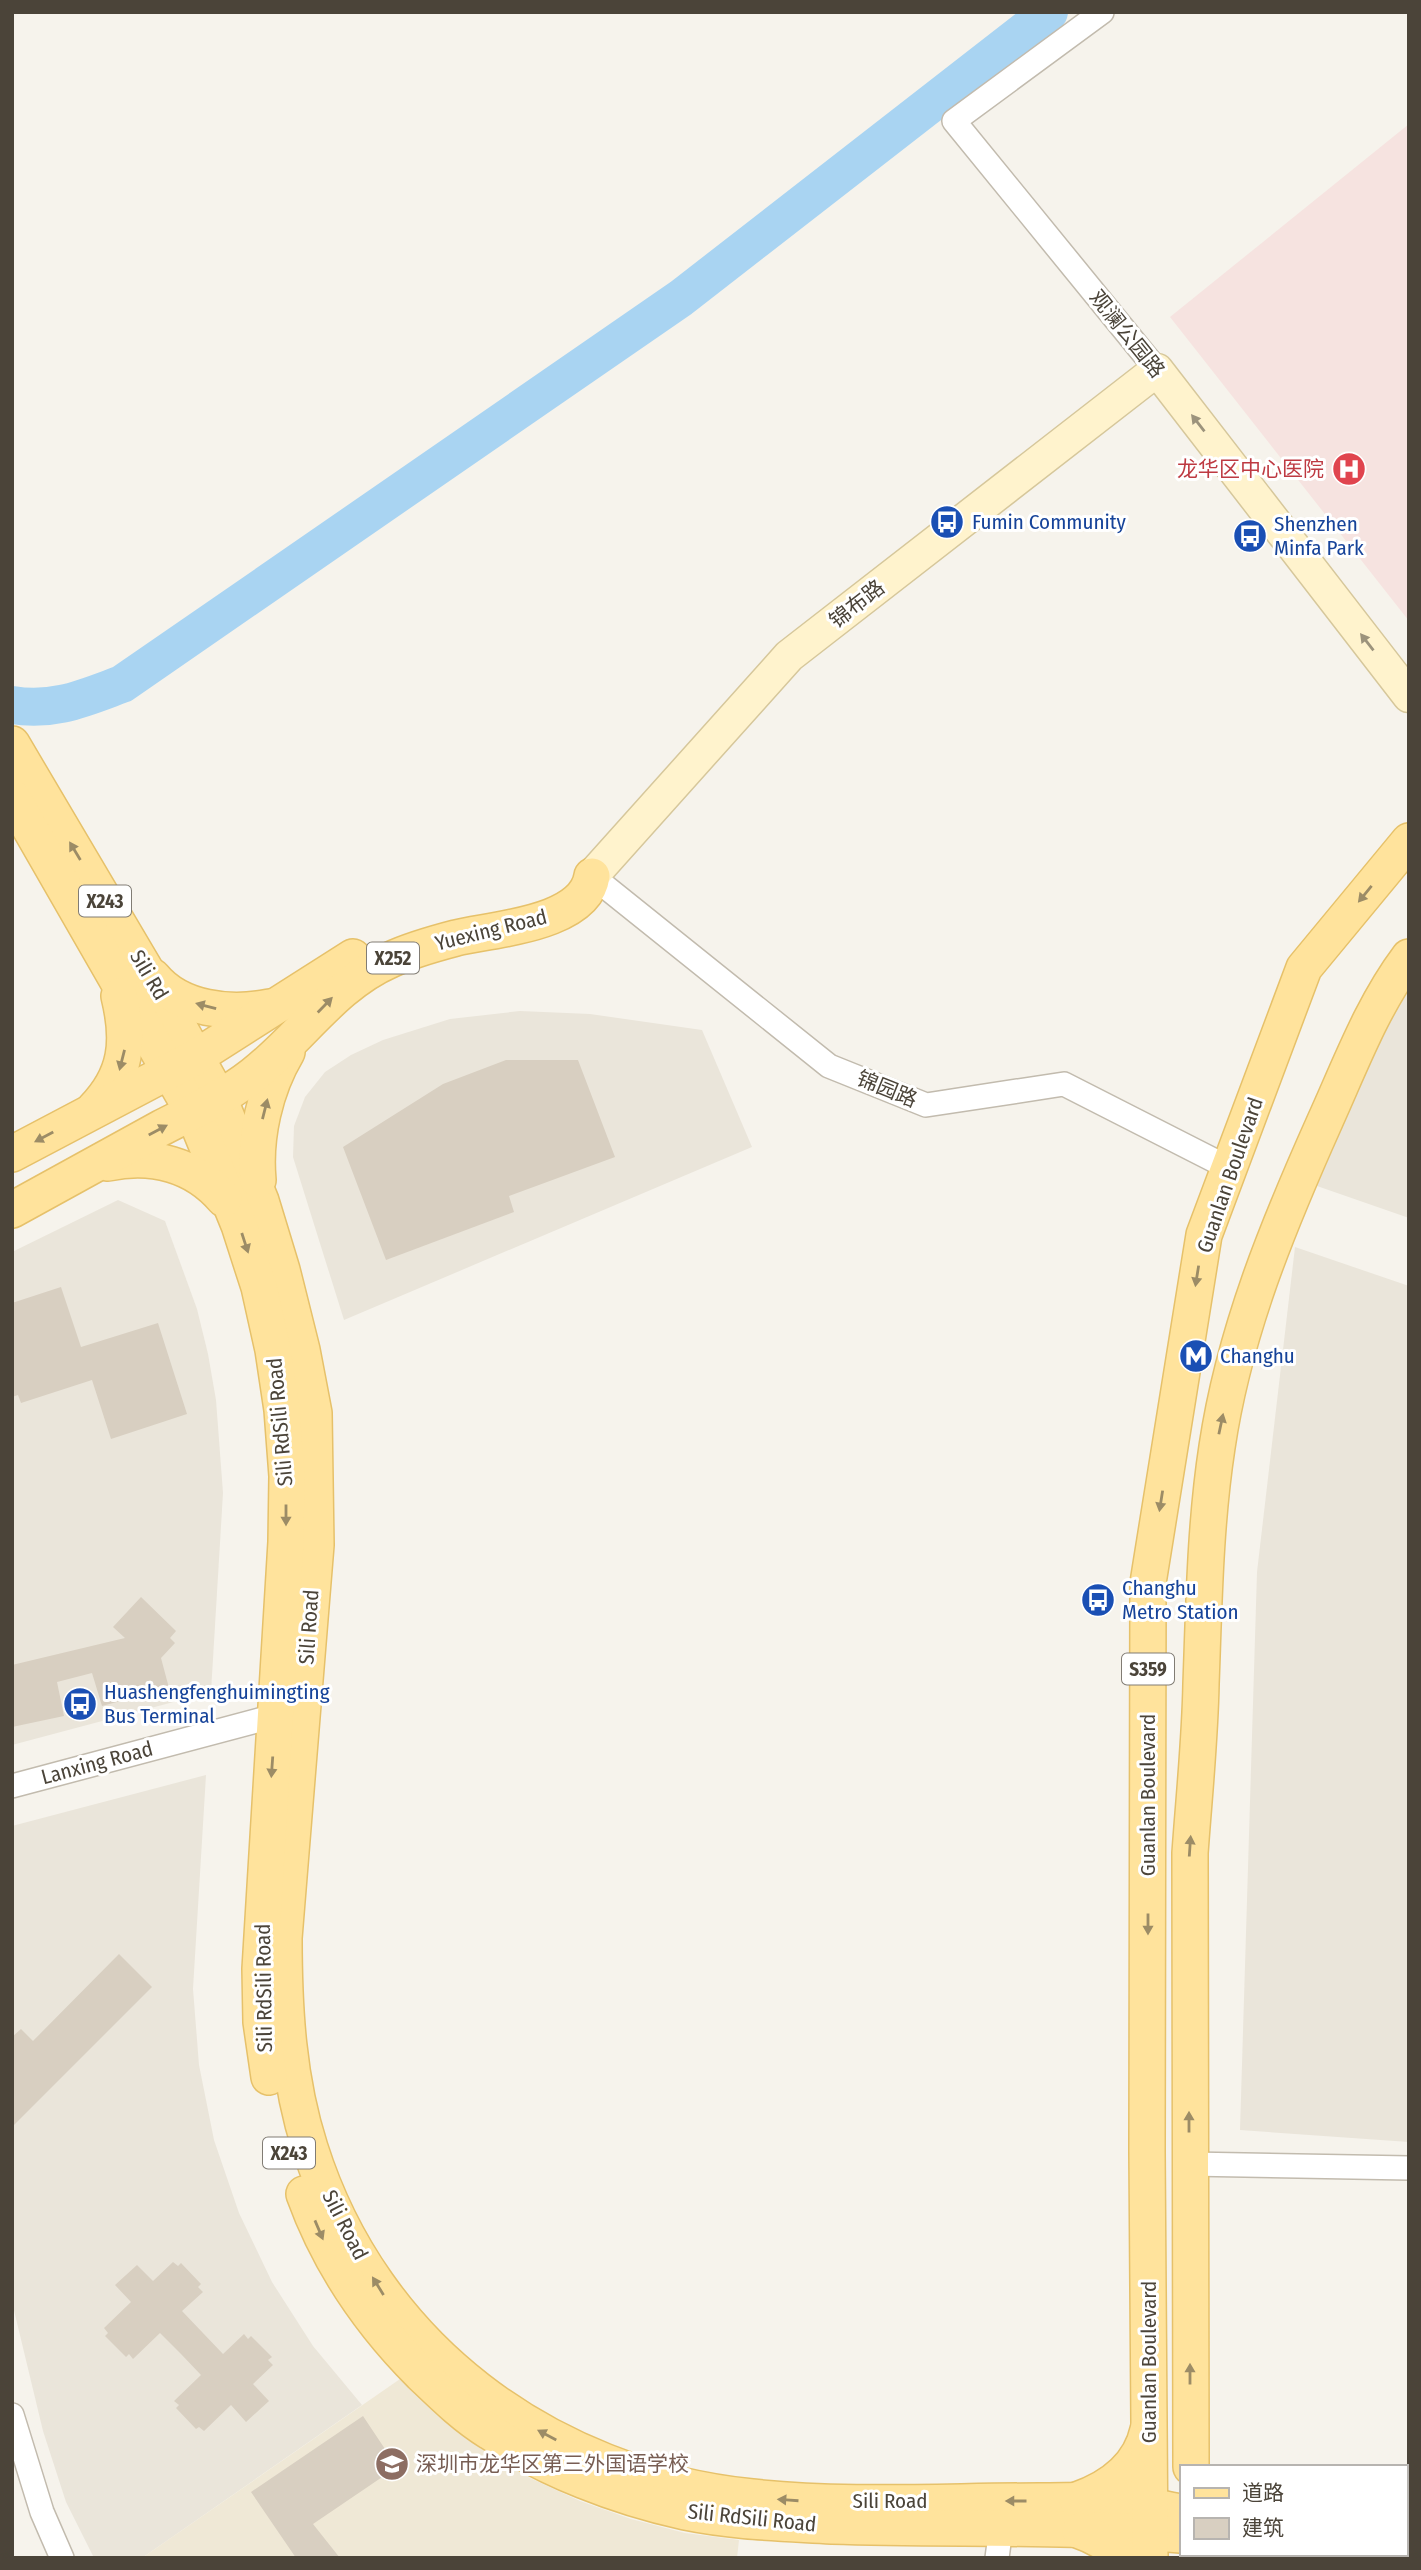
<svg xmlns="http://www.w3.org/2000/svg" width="1421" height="2570" viewBox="0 0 1421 2570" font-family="'Fira Sans Condensed','Noto Sans SC',sans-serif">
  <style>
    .residential { fill: #eae5da }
    .education { fill: #efe8d6 }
    .medical { fill: #f6e3e0 }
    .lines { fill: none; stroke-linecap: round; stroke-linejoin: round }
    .river { stroke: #a9d4f2; stroke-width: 38 }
    .building { fill: #d8cfc1 }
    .minor-casing { stroke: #c2bbae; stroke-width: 26 }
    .secondary-casing { stroke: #d6c79b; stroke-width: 35 }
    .primary-casing { stroke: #e6c16a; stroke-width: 38 }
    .minor { stroke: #fff; stroke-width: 23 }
    .secondary { stroke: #fff3cd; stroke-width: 32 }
    .primary { stroke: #ffe39c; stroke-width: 35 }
    .oneway { fill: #9c937c }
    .oneway2 { fill: #9c8c66 }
    .labels { text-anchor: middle; stroke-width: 6; stroke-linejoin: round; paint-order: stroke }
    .shield { fill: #fff; stroke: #817c74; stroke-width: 2 }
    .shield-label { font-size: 19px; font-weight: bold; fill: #4b4439 }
    .street-label { font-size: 21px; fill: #4b4439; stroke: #fff }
    .health-label { font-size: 21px; fill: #be3a42; stroke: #fff; text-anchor: end }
    .transit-label { font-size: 21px; fill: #164399; stroke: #fff; text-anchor: start }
    .education-label { font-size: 21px; fill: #785e54; stroke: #fff; text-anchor: start }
  </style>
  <rect width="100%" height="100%" fill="#f6f3ec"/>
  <g class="residential">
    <polygon points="1409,983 1409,1218 1317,1186 1397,1000"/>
    <polygon points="520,1011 590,1014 702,1030 752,1147 344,1320 293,1157 294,1126 305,1097 325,1072 351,1055 383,1040 450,1019"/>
    <polygon points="118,1200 165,1221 197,1309 208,1354 216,1400 223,1493 211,1692 12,1745 12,1252"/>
    <polygon points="1295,1247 1409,1286 1409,2142 1240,2130 1257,1572"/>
    <polygon points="206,1775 193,1989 199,2065 214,2140 239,2213 272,2282 313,2346 362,2405 142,2558 94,2558 66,2502 43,2431 12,2302 12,1826"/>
  </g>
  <polygon class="education" points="400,2379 440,2417 483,2450 530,2478 580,2501 631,2519 685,2533 739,2540 737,2558 142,2558"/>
  <polygon class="medical" points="1409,124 1409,621 1170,317"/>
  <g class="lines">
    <path class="river" d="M12,705c42,7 72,-7 110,-21l559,-386 368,-286"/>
  </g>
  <g class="building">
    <polygon points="506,1060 578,1060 615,1157 509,1196 514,1212 386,1260 343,1147 443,1084"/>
    <polygon points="61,1287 81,1347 158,1323 187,1414 111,1439 92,1380 21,1403 18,1395 12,1397 12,1303"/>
    <polygon points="141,1597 176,1631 170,1638 175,1643 161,1658 169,1688 102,1706 92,1673 57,1682 64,1716 12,1727 12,1665 125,1638 113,1627"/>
    <polygon points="119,1954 152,1987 12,2127 12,2037 21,2029 33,2041"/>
    <polygon points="173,2262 178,2266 181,2263 201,2284 198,2287 203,2292 182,2311 223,2354 244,2334 248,2339 251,2336 272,2357 268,2360 273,2365 253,2384 269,2401 246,2422 231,2405 204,2431 199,2427 196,2429 176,2408 179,2405 174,2401 201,2375 181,2354 160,2333 133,2359 129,2354 126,2357 105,2336 108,2333 104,2328 131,2302 115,2285 137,2265 153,2281"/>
    <polygon points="363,2416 397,2467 313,2524 340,2558 296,2558 251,2492"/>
  </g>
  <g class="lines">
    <g class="minor-casing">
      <g id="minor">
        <polyline points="1102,12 954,121 1157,370"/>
        <polyline points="592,876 829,1066 926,1105 1064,1084 1229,1168"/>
        <polyline points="12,1786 286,1713"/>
        <polyline points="1189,2164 1409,2168"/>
        <polyline points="12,2415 42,2512 62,2558"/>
        <polyline points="1405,2521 1409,2521"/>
        <polyline points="1405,2541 1409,2541"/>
        <polyline points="997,2558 1001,2528"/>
      </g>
    </g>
    <g class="secondary-casing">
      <polyline id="secondary" points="592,876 789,656 1157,370 1409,696"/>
    </g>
    <g class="primary-casing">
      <g id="primary">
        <path d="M12,744l159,269 48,85 42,103 21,69 20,80 12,63 2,132 -32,393c0,71 4,142 26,210 63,199 237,328 442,349 93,10 193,4 287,4 25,0 50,-1 75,0 22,2 45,7 67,11"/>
        <polyline points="12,797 193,1112 239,1225 259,1287 273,1350 282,1410 287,1476 286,1542 260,1969 261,2022 269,2077"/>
        <path d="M153,977c27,33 78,38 116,30"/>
        <path d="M94,1109c33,-34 36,-68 25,-113"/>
        <polyline points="12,1154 196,1057 353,957"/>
        <path d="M108,1163c44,-9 86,1 116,36"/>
        <path d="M258,1180c-4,-43 7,-91 29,-128"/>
        <path d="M12,1210c50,-27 99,-55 149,-82 31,-16 64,-31 92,-53 48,-37 80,-90 137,-115 21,-10 43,-16 66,-22 38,-9 129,-14 136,-62"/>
        <path d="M304,2194c25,69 65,128 117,180 22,21 43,42 69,58 57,38 127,65 195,80 48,10 98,11 147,14 117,4 233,-1 349,9"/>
        <path d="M1191,2467l-1,-614c4,-56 10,-113 11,-169 3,-80 4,-159 16,-237 17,-115 61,-221 108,-326 25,-55 47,-115 84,-164"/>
        <path d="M1077,2500c34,-12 63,-33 71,-70"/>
        <path d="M1080,2531c18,6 31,15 45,27"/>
        <polyline points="1150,2558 1147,2152 1148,1583 1204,1235 1304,968 1409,841"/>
        <polyline points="1220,2558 1224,2554"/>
      </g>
    </g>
    <use href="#minor" class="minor"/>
    <use href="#secondary" class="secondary"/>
    <use href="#primary" class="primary"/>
  </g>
  <defs><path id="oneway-solid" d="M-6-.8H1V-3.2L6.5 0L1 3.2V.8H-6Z" transform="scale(1.75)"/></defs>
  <g class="oneway">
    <use href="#oneway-solid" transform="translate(1198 423) rotate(-128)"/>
    <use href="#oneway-solid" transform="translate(1367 642) rotate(-128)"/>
  </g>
  <g class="oneway2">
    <use href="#oneway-solid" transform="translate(75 851) rotate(-121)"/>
    <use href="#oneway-solid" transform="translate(1365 894) rotate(129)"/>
    <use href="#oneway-solid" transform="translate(325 1005) rotate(-46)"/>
    <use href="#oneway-solid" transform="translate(206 1006) rotate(-165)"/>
    <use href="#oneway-solid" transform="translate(122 1060) rotate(104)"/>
    <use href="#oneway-solid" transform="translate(265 1109) rotate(-76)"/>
    <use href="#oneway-solid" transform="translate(158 1130) rotate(-28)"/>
    <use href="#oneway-solid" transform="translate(44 1137) rotate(152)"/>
    <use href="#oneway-solid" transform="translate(245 1243) rotate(72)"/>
    <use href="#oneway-solid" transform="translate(1197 1276) rotate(99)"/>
    <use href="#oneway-solid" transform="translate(1221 1424) rotate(-78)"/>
    <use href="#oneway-solid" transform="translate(1161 1501) rotate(99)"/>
    <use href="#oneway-solid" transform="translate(286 1515) rotate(90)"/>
    <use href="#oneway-solid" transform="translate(272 1767) rotate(94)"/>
    <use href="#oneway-solid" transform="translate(1190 1846) rotate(-86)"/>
    <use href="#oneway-solid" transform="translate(1148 1924) rotate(90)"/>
    <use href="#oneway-solid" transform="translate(1189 2122) rotate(-90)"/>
    <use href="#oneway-solid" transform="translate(319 2230) rotate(67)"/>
    <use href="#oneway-solid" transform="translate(378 2286) rotate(-122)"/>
    <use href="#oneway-solid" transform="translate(1190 2374) rotate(-90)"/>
    <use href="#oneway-solid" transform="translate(547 2435) rotate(-152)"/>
    <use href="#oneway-solid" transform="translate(788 2500) rotate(-176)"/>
    <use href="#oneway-solid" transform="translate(1016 2501) rotate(-180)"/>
  </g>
  <defs>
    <g id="hospital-disc" transform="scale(1.75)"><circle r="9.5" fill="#e0444e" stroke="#fff"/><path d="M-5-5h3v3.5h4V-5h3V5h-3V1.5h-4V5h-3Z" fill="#fff"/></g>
    <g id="bus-disc" transform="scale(1.75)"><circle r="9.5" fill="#1a4fb4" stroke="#fff"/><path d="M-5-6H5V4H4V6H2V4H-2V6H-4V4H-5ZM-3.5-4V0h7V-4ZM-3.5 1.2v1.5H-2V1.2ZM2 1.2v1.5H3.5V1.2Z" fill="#fff"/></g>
    <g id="metro-disc" transform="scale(1.75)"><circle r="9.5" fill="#1a4fb4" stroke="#fff"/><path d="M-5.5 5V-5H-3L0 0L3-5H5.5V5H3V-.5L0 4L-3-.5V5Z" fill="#fff"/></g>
    <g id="school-disc" transform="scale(1.75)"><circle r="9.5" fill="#8d6e63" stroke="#fff"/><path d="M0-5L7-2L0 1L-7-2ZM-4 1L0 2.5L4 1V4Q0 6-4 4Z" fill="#fff"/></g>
  </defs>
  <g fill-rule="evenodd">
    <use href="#hospital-disc" x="1349" y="469"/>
    <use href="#bus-disc" x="947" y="522"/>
    <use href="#bus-disc" x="1250" y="536"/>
    <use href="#metro-disc" x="1196" y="1356"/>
    <use href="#bus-disc" x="1098" y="1600"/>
    <use href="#bus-disc" x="80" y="1704"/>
    <use href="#school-disc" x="392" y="2464"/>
  </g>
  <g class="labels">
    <g class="shield">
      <rect x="79" y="885.5" width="52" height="31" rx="5"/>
      <rect x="367" y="942.5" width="52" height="31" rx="5"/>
      <rect x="1122" y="1653.5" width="52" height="31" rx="5"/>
      <rect x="263" y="2137.5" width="52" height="31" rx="5"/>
    </g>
    <g class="shield-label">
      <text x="105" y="908">X243</text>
      <text x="393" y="965">X252</text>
      <text x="1148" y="1676">S359</text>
      <text x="289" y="2160">X243</text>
    </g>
    <g class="street-label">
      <text transform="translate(1127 334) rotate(51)" y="7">观澜公园路</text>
      <text transform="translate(857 604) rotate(-38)" y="7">锦布路</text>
      <text transform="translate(491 930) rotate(-14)" y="7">Yuexing Road</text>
      <text transform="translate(149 975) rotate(59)" y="7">Sili Rd</text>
      <text transform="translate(887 1089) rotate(22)" y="7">锦园路</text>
      <text transform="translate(1230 1175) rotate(-71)" y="7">Guanlan Boulevard</text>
      <text transform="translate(280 1422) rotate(-95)" y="7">Sili RdSili Road</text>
      <text transform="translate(309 1627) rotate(-86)" y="7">Sili Road</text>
      <text transform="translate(97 1763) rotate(-15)" y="7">Lanxing Road</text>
      <text transform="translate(1148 1795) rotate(-90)" y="7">Guanlan Boulevard</text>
      <text transform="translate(264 1988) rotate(-91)" y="7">Sili RdSili Road</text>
      <text transform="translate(345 2225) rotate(63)" y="7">Sili Road</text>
      <text transform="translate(1149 2362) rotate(-90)" y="7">Guanlan Boulevard</text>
      <text x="890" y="2508">Sili Road</text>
      <text transform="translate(752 2518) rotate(6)" y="7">Sili RdSili Road</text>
    </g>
    <g class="health-label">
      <text x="1324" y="476">龙华区中心医院</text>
    </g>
    <g class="transit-label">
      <text x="972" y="529">Fumin Community</text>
      <text x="1274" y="531">Shenzhen<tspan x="1274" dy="24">Minfa Park</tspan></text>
      <text x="1220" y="1363">Changhu</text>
      <text x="1122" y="1595">Changhu<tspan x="1122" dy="24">Metro Station</tspan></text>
      <text x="104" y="1699">Huashengfenghuimingting<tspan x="104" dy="24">Bus Terminal</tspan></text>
    </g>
    <g class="education-label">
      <text x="416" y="2471">深圳市龙华区第三外国语学校</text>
    </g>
  </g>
  <rect width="1421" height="2570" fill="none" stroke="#4b4439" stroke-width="28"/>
  <rect x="1180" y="2465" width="228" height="91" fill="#ffffff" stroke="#b7b4b0" stroke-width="2"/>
  <rect x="1194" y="2488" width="35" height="10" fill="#ffe39c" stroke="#b7b4b0" stroke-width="2"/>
  <text x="1242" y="2500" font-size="21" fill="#4b4439">道路</text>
  <rect x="1194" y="2518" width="35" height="21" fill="#d8cfc1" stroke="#b7b4b0" stroke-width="2"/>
  <text x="1242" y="2535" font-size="21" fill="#4b4439">建筑</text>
</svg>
